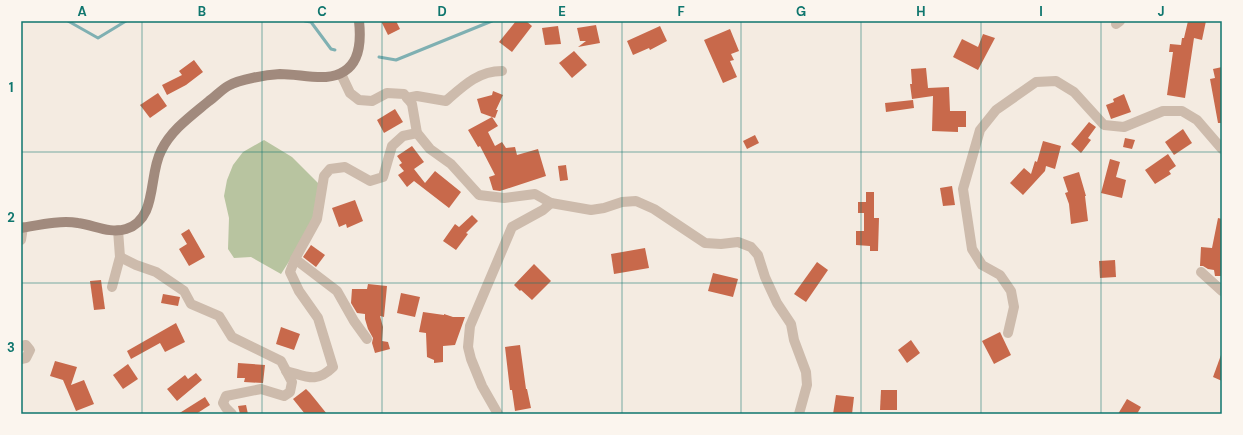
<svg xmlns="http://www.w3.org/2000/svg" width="1243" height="435" viewBox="0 0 1243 435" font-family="'DM Sans',sans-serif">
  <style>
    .green { fill: #b8c4a0 }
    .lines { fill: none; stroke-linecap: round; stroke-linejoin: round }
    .stream { stroke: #7fb0b2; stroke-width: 3 }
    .building { fill: #c8694b }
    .street { stroke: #cdbbac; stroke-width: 10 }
    .secondary { stroke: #a18a7d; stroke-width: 10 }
    .grid { fill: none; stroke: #0f766e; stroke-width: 1; stroke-opacity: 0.55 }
    .neatline { fill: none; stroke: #0f766e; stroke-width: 1.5 }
    .grid-label { font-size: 13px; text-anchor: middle; font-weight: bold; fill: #0f766e }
  </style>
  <rect width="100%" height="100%" fill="#f4ebe1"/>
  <polygon class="green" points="264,140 292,157 319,184 311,227 281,274 251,257 234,258 228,249 229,218 224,196 227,180 233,165 243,152"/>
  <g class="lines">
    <g class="stream">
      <polyline points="68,21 98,38 126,21"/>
      <polyline points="305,21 311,22 331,49 335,50"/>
      <polyline points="379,57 396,60 492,21"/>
    </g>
  </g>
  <g class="building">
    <polygon points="381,21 396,21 400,29 388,35"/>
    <polygon points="516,21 526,21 532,26 512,52 499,42"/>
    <polygon points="1188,21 1206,21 1202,40 1194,38 1185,98 1167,95 1173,52 1169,52 1170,44 1181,45 1182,38 1184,38"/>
    <polygon points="596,25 600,43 578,47 586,41 580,41 577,28"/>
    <polygon points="558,26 561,44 545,45 542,28"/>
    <polygon points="660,26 667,41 650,50 649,48 633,55 627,41"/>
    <polygon points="730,29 739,51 731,54 734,60 730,61 737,77 723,83 704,40"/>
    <polygon points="983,34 995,38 978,70 953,57 962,39 978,47"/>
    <polygon points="574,51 587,65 572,78 559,63"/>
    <polygon points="194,60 203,72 186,85 167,95 162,85 182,75 179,71"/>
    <polygon points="1222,67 1222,123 1218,123 1210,79 1215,78 1213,69"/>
    <polygon points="926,68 928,88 949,87 950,111 966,111 966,127 958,127 958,132 932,131 933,96 912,99 910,84 912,84 911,69"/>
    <polygon points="493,91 503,95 496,110 498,110 495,118 492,117 498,126 488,132 495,146 502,142 506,148 515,147 517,155 538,149 546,176 500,191 493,190 489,177 495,175 480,146 478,147 468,130 492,117 481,113 477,99 492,95"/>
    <polygon points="158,93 167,106 150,118 140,105"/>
    <polygon points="1124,94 1131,112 1111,119 1106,105 1114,102 1113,99"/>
    <polygon points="913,100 914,108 886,112 885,103"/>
    <polygon points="395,109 403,122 384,133 377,120"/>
    <polygon points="1089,122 1096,127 1088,138 1091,140 1081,153 1071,144"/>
    <polygon points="1183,129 1192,143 1174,155 1165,142"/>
    <polygon points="755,135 759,143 747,149 743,141"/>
    <polygon points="1125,138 1135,140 1132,149 1123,147"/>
    <polygon points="1043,141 1061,146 1055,169 1046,166 1045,171 1023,195 1010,183 1024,168 1031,174 1035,161 1037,162"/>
    <polygon points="412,146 424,162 414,169 425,183 435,171 461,192 449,208 414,181 407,187 398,175 404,171 399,165 402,163 397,156"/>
    <polygon points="1168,154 1176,166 1169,171 1171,174 1155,184 1145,170"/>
    <polygon points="1110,159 1120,162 1116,177 1126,180 1122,198 1101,193"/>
    <polygon points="566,165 568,180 560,181 558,166"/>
    <polygon points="1079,172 1086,196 1085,196 1088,221 1071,224 1069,204 1065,193 1068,192 1063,177"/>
    <polygon points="952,186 955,205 943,206 940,188"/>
    <polygon points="866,192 874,192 874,218 879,218 878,251 870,251 870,246 856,245 856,231 864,231 864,213 858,213 858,202 866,202"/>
    <polygon points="355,200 363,221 347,228 346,224 339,227 332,208"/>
    <polygon points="472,215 478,221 466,233 468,234 456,250 443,241 455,224 459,227"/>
    <polygon points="1218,218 1222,219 1222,276 1215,276 1214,270 1208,269 1203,266 1200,266 1201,247 1212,248"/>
    <polygon points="189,229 205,257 189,266 179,249 187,244 181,234"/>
    <polygon points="311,245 325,255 316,267 303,257"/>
    <polygon points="645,248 649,268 614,274 611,254"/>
    <polygon points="1115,260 1116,277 1100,278 1099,261"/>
    <polygon points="817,262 828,270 806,302 794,294"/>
    <polygon points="534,264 551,281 532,300 521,290 520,291 514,285"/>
    <polygon points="713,273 738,279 733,297 708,291"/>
    <polygon points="101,280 105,309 94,310 90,281"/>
    <polygon points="368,284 387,286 384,317 380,316 383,327 382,341 388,342 390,349 375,353 372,343 373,338 368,329 365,319 365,314 357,313 351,303 352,289 367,289"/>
    <polygon points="401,293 420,297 415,317 397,313"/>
    <polygon points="163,294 180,297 178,306 161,303"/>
    <polygon points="423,312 444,315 444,314 453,317 465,317 455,345 443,346 443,362 434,363 434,360 427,357 426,333 419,332"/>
    <polygon points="176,323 185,342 165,352 160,343 131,359 127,351"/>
    <polygon points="281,327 300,334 294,350 276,344"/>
    <polygon points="1000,332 1011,355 994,364 982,341"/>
    <polygon points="911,340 920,353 907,363 898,350"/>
    <polygon points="520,345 526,389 527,389 531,408 515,411 512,390 510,390 505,347"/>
    <polygon points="1221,355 1222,355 1222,381 1213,377"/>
    <polygon points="55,361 77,367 71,385 84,380 94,404 76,411 63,380 50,376"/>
    <polygon points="238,363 265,365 263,383 244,382 245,378 237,378"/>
    <polygon points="128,364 138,379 123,389 113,375"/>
    <polygon points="196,373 202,380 177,401 167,389 185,375 188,379"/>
    <polygon points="306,389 310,393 327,414 305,414 293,399"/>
    <polygon points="881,390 897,390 897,410 880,410"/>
    <polygon points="836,395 854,397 852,414 833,414"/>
    <polygon points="205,397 210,405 196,414 178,414"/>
    <polygon points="1127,399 1141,407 1137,414 1118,414"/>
    <polygon points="246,405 248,414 240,414 238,406"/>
  </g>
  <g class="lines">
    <g class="street">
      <polyline points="1116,24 1120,21"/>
      <polyline points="341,74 350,93 359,100 372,101 387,93 404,94 412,104 417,133 430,149 451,164 479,195 504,198 535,194 551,203 591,210 604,208 622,202 636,201 654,209 705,243 721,244 738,242 751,247 758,255 765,277 777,303 791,324 794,340 806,372 807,385 799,414"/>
      <path d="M407,98l10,-2 29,5c17,-15 32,-30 56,-30"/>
      <polyline points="21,240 23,227"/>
      <polyline points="120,257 136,265 156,272 184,291 191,304 219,316 232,337 281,361 292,382 290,392 284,396 261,389 226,396 223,403 226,408 232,414"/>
      <polyline points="295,259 337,291 354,321 367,339"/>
      <polyline points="1201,272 1222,291"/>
      <polyline points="112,287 120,257 118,230"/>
      <polyline points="1008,333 1014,307 1011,291 1000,275 982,265 972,249 963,189 980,130 996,110 1036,82 1056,81 1074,92 1104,125 1124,127 1163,111 1182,111 1197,120 1222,149"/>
      <polyline points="21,346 26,345 30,350 26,358 21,359"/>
      <path d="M286,371c20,5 30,13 47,-4l-15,-49 -19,-27 -9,-19 5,-13 22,-40 7,-43 6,-7 15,-2 25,14 13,-4 9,-31 11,-10 14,-3"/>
      <polyline points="498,414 482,386 471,359 468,347 470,326 512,227 543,210 551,203"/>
    </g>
    <path class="secondary" d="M21,228c18,-3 39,-8 57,-5 16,2 32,11 48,6 32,-10 22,-53 35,-78 10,-21 30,-35 48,-50 6,-4 12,-11 19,-15 12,-7 38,-11 52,-12 15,0 31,4 46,3 32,-3 36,-29 33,-56"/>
  </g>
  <path class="grid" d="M142,21v393M262,21v393M382,21v393M502,21v393M622,21v393M741,21v393M861,21v393M981,21v393M1101,21v393M21,152h1201M21,283h1201"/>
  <rect width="1243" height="435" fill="none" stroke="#fbf5ee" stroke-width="44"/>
  <rect x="22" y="22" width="1199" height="391" class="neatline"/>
  <g class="grid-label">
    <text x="82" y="16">A</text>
    <text x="202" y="16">B</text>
    <text x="322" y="16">C</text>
    <text x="442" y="16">D</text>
    <text x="562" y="16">E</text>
    <text x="681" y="16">F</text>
    <text x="801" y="16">G</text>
    <text x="921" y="16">H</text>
    <text x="1041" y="16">I</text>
    <text x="1161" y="16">J</text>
    <text x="11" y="92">1</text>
    <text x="11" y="222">2</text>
    <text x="11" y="352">3</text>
  </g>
</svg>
